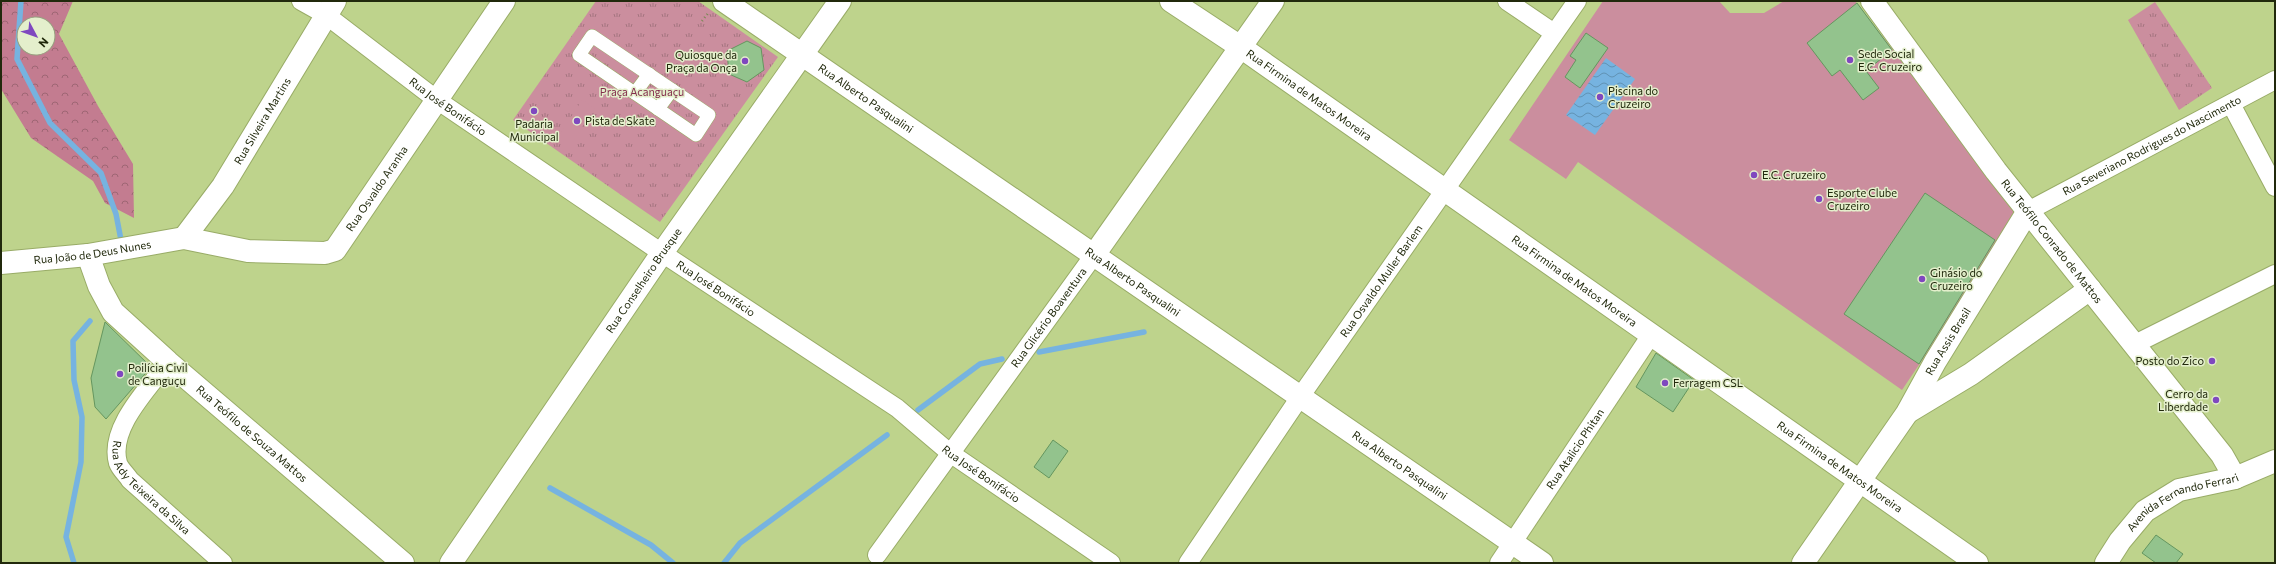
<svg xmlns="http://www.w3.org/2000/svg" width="2276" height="564" viewBox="0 0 2276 564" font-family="Commissioner,sans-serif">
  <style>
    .grass { fill: url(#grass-tufts) }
    .forest { fill: url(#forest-crowns); fill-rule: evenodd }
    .pitch { fill: #cb8e9e }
    .water { fill: url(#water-waves) }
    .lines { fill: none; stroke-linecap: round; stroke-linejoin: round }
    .stream { stroke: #76b3e0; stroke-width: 5.5 }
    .building { fill: #93c38d; stroke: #65965f }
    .pedestrian-casing { stroke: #99ac67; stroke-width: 14 }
    .minor-casing { stroke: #99ac67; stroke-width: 20 }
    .tertiary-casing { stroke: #99ac67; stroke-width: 24 }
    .path { stroke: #788753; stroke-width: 2.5; stroke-dasharray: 1 3; stroke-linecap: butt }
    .pedestrian { stroke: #fff; stroke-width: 13 }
    .minor { stroke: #fff; stroke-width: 18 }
    .tertiary { stroke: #fff; stroke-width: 22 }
    .poi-dot { fill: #7f48bf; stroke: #e4efcc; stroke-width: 1.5 }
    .labels { text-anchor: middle; stroke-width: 3; stroke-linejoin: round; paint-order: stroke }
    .poi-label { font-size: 11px; fill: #21290c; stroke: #e4efcc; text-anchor: start }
    .park-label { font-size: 11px; fill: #842e4d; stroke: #e4efcc }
    .street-label { font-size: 11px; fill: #21290c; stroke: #e4efcc }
  </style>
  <defs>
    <pattern id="grass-tufts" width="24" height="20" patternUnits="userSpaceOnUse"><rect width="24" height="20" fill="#cb8e9e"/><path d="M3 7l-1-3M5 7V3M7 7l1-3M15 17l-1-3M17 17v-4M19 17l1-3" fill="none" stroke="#a4747f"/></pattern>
    <pattern id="forest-crowns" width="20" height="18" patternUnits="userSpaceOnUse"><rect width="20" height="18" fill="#c37c90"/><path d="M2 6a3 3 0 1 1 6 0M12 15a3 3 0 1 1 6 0" fill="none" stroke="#9e6674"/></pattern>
    <pattern id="water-waves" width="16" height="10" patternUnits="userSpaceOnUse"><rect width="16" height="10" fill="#76b3e0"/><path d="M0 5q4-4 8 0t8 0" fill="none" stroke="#6092b4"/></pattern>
  </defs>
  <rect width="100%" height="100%" fill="#bed38c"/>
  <g class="grass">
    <polygon points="596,1 698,1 778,57 660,222 513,120"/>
    <polygon points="2155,2 2212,88 2179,110 2128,20"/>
  </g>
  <path class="forest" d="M1,1h72l-14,33 39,72 35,58 1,54 -29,-15 -12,-22 -62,-43 -30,-49zM24,24h24v24h-24z"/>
  <g class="pitch">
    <polygon points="1603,1 1719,1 1730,13 1764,13 1784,1 1855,1 2020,215 1902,390 1578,162 1566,179 1509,140"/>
    <polygon points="582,100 595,108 572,142 560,134"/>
  </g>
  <polygon class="water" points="1606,58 1635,79 1595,135 1566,115"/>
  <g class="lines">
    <g class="stream">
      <polyline points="21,1 17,59 50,123 101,173 116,214 121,240"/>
      <polyline points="1039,352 1144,332"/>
      <polyline points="918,410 980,364 1002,359"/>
      <polyline points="550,488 651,545 673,563"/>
      <polyline points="74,563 66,537 81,462 82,417 74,380 73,341 90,321"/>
      <polyline points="724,563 740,543 887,435"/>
    </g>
  </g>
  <g class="building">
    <polygon points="1857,3 1892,50 1866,71 1879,88 1863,100 1840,70 1832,76 1807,43"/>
    <polygon points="1586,33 1608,48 1580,88 1565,77 1576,60 1570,56"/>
    <polygon points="747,41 761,48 764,70 747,82 729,74 727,51"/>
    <polygon points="1925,193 1995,240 1919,364 1844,314"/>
    <polygon points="105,322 151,367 106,419 95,407 91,378"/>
    <polygon points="1656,353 1694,380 1673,412 1636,387"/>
    <polygon points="1053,440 1068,451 1049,478 1034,467"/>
    <polygon points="2156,535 2183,554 2176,563 2156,563 2142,553"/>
  </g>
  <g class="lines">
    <g class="pedestrian-casing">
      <g id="pedestrian">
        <polygon points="592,36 709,115 696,135 579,55"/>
        <polyline points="635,93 649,74"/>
        <polyline points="658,109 672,90"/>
      </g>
    </g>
    <g class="minor-casing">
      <g id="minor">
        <path id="s1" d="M301,1l25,14 111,85 225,153 235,155 53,45 161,110"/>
        <polyline points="1507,1 1554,33"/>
        <polyline points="2231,104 2275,187"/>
        <path id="s2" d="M2028,211l247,-131"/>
        <polyline points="2135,344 2275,274"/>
        <path id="s3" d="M168,362c-19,26 -60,66 -50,101 2,6 9,12 12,17l93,83"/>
        <path id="s4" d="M877,555l217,-300"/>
        <path id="s5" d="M1188,563l112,-166 277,-396"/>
        <path id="s6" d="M1499,563l152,-228"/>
      </g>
    </g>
    <g class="tertiary-casing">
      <g id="tertiary">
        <path id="s7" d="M724,1l818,562"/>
        <path id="s8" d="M1171,1l71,47 735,515"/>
        <path id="s9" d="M1872,1l124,170 226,284 13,23"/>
        <path id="s10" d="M184,238l39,-52 112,-185"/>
        <path id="s11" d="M88,255l11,31 14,26 55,50 235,201"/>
        <polyline points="1094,255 1273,1"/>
        <path id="s12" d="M1,263l87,-8 96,-17 64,13 77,2 10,-3 169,-249"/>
        <polyline points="1908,412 1971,374 2090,289"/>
        <path id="s13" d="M451,563l211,-310 178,-252"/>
        <path id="s14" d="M1803,563l104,-150 28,-51 93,-151"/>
        <path id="s15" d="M2106,563l14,-22 25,-30 34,-21 56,-12 40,-17"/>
      </g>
    </g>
    <g class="path">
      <polyline points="702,21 709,12"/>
      <polyline points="631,126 640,114"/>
    </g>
    <use href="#pedestrian" class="pedestrian"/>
    <use href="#minor" class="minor"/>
    <use href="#tertiary" class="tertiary"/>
  </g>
  <g class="poi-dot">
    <circle cx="1850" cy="60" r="4"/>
    <circle cx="745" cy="61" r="4"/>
    <circle cx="1600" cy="97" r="4"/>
    <circle cx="534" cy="111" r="4"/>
    <circle cx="577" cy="121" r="4"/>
    <circle cx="1754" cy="175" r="4"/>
    <circle cx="1819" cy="199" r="4"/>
    <circle cx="1922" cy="279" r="4"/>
    <circle cx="2212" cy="361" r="4"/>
    <circle cx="120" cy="374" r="4"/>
    <circle cx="1665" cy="383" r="4"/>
    <circle cx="2216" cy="400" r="4"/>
  </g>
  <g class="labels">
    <g class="poi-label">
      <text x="1858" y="58">Sede Social<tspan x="1858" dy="13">E.C. Cruzeiro</tspan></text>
      <text x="737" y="59" text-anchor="end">Quiosque da<tspan x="737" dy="13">Praça da Onça</tspan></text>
      <text x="1608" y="95">Piscina do<tspan x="1608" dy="13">Cruzeiro</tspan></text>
      <text x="585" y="125">Pista de Skate</text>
      <text x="534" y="128" text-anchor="middle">Padaria<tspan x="534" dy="13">Municipal</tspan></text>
      <text x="1762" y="179">E.C. Cruzeiro</text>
      <text x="1827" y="197">Esporte Clube<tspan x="1827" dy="13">Cruzeiro</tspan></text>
      <text x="1930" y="277">Ginásio do<tspan x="1930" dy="13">Cruzeiro</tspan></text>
      <text x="2204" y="365" text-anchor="end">Posto do Zico</text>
      <text x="128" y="372">Poilícia Civil<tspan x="128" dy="13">de Canguçu</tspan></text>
      <text x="1673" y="387">Ferragem CSL</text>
      <text x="2208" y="398" text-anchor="end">Cerro da<tspan x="2208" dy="13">Liberdade</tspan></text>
    </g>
    <g class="park-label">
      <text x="642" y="96">Praça Acanguaçu</text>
    </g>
    <g class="street-label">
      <text dy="4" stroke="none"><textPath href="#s8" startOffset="167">Rua Firmina de Matos Moreira</textPath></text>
      <text dy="4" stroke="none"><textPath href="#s7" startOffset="172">Rua Alberto Pasqualini</textPath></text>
      <text dy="4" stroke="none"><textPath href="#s1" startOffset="181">Rua José Bonifácio</textPath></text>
      <text dy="4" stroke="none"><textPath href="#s10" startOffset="141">Rua Silveira Martins</textPath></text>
      <text dy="4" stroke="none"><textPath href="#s2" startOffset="140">Rua Severiano Rodrigues do Nascimento</textPath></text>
      <text dy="4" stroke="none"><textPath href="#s12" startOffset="412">Rua Osvaldo Aranha</textPath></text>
      <text dy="4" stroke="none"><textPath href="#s9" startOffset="300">Rua Teófilo Conrado de Mattos</textPath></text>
      <text dy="4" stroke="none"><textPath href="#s12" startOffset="92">Rua João de Deus Nunes</textPath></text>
      <text dy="4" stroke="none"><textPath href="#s13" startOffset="342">Rua Conselheiro Brusque</textPath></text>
      <text dy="4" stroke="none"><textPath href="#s5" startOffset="342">Rua Osvaldo Muller Barlem</textPath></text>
      <text dy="4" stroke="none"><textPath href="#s8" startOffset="491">Rua Firmina de Matos Moreira</textPath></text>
      <text dy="4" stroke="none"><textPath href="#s7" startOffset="496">Rua Alberto Pasqualini</textPath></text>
      <text dy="4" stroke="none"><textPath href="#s1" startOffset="505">Rua José Bonifácio</textPath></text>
      <text dy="4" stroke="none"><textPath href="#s4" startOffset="293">Rua Glicério Boaventura</textPath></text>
      <text dy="4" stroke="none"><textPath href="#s14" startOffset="265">Rua Assis Brasil</textPath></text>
      <text dy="4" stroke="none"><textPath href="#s11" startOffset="247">Rua Teófilo de Souza Mattos</textPath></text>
      <text dy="4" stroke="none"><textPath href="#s6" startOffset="137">Rua Atalicio Phitan</textPath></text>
      <text dy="4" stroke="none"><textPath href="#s7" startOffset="820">Rua Alberto Pasqualini</textPath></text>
      <text dy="4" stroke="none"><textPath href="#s8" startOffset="815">Rua Firmina de Matos Moreira</textPath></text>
      <text dy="4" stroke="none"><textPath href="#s1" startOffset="829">Rua José Bonifácio</textPath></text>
      <text dy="4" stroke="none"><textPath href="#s3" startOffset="155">Rua Ady Teixeira da Silva</textPath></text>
      <text dy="4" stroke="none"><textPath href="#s15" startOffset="103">Avenida Fernando Ferrari</textPath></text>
    </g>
  </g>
  <rect width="2276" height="564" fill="none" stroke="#21290c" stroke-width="4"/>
  <g transform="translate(36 36) rotate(131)"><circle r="19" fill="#e4efcc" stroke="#96a07f"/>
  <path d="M0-3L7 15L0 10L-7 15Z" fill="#7f48bf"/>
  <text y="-6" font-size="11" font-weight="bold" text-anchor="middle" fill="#21290c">N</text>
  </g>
</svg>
